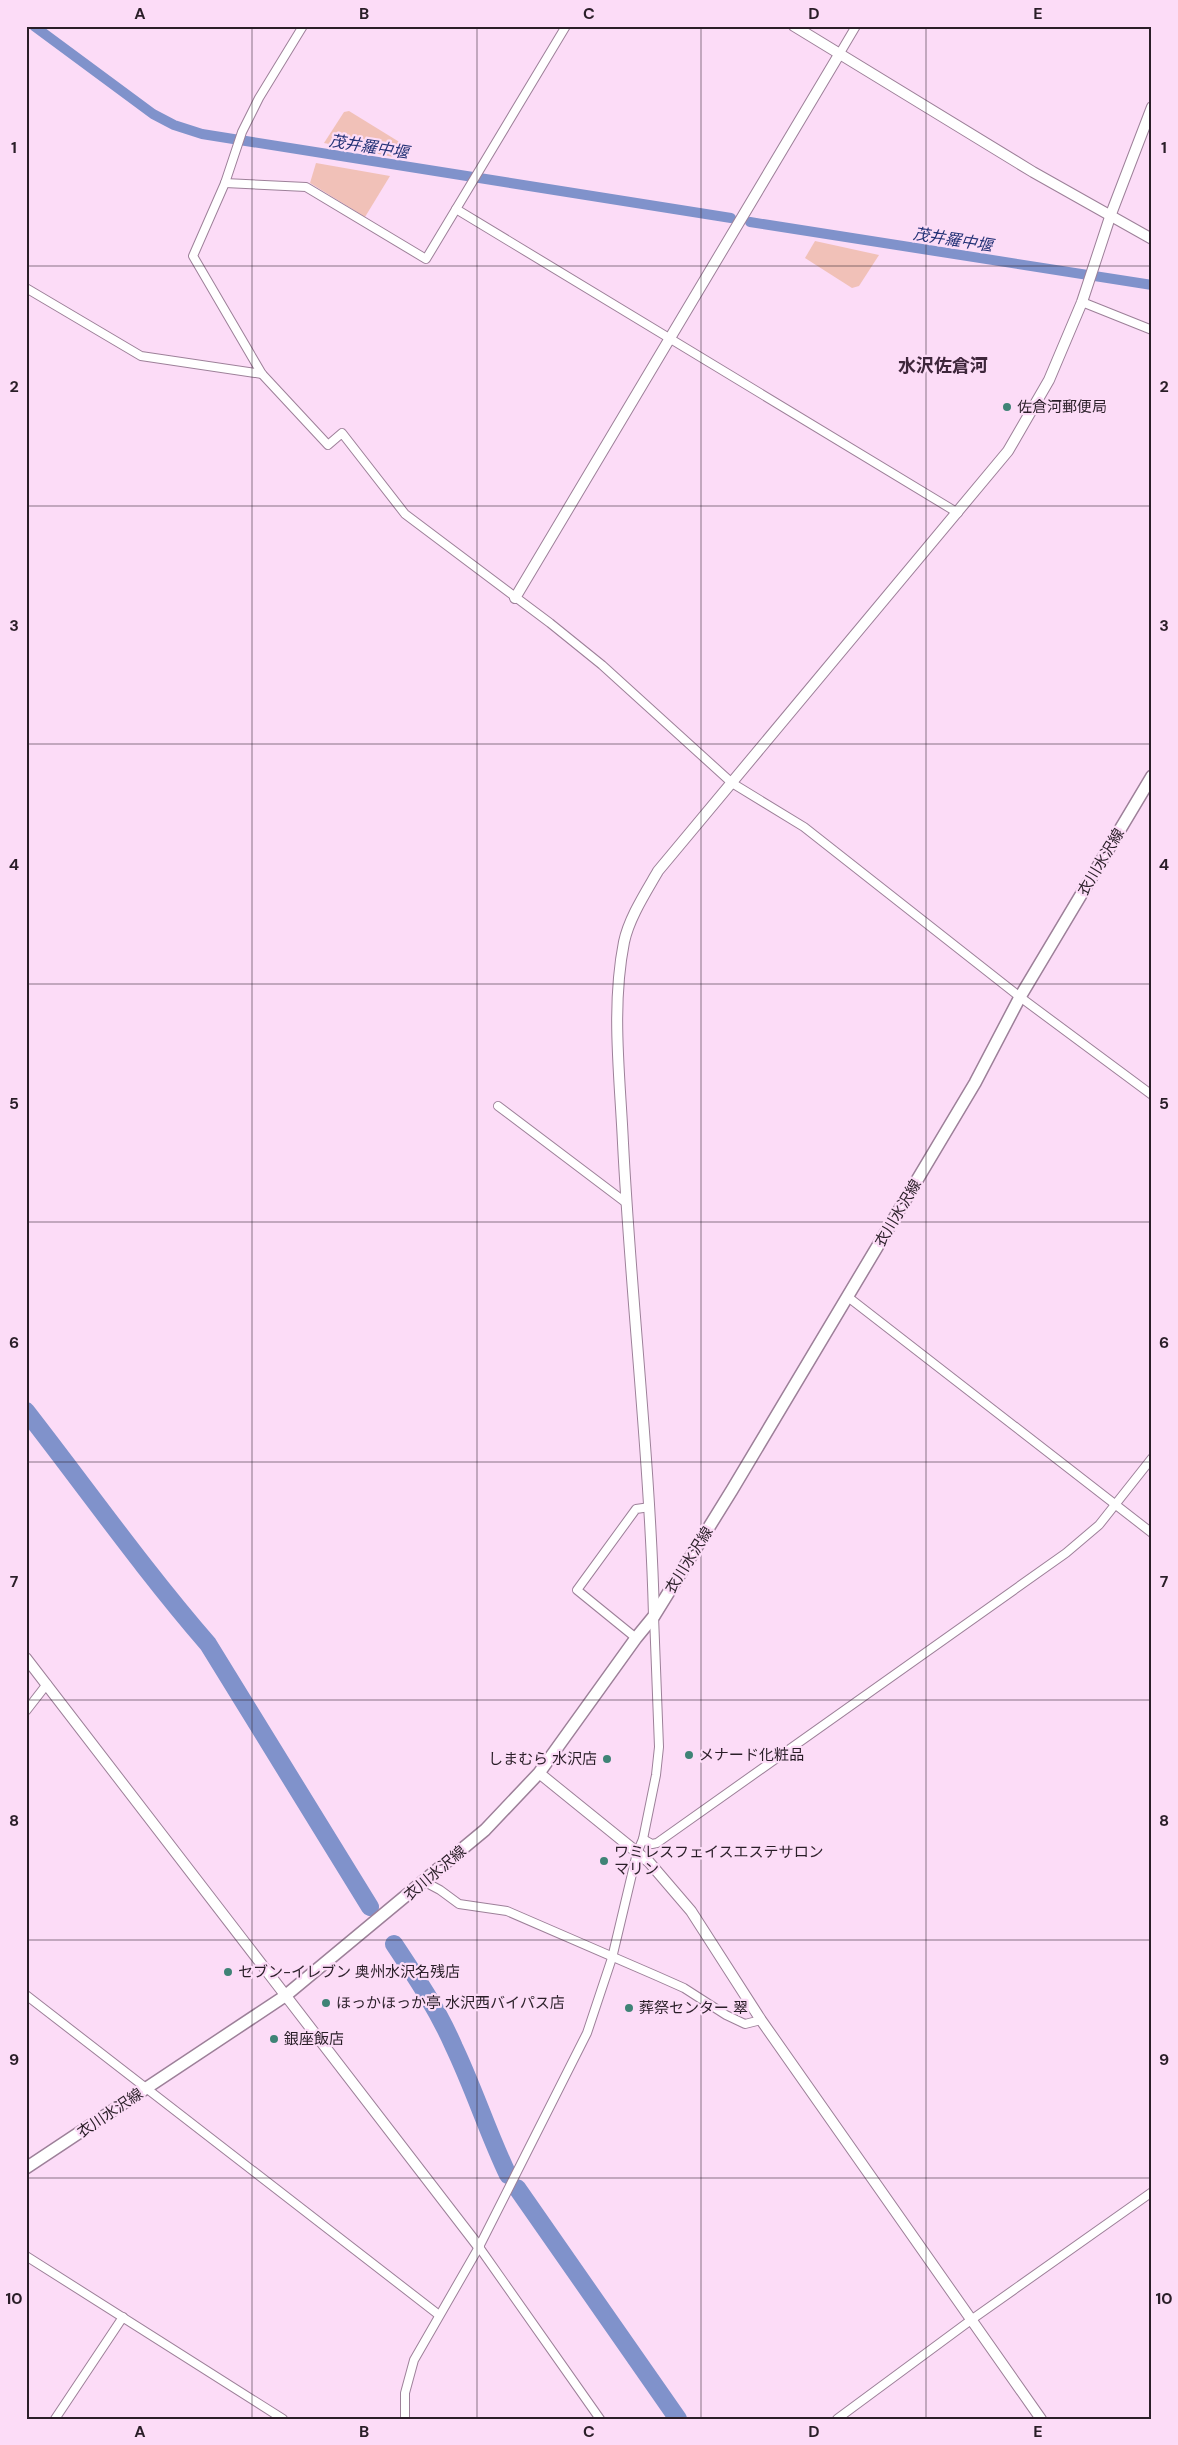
<svg xmlns="http://www.w3.org/2000/svg" width="1178" height="2445" viewBox="0 0 1178 2445" font-family="'DM Sans','Noto Sans JP',sans-serif">
  <style>
    .green { fill: #f1c1b8 }
    .lines { fill: none; stroke-linecap: round; stroke-linejoin: round }
    .canal { stroke: #8092cb; stroke-width: 10 }
    .river { stroke: #8092cb; stroke-width: 18 }
    .minor-casing { stroke: #9d8099; stroke-width: 10 }
    .tertiary-casing { stroke: #9d8099; stroke-width: 12 }
    .secondary-casing { stroke: #9d8099; stroke-width: 14 }
    .minor { stroke: #fff; stroke-width: 8 }
    .tertiary { stroke: #fff; stroke-width: 10 }
    .secondary { stroke: #fff; stroke-width: 11 }
    .grid { fill: none; stroke: #2a1e28; stroke-width: 1; stroke-opacity: 0.55 }
    .poi-dot { fill: #3f8376; stroke: #fcdcf7; stroke-width: 2 }
    .labels { text-anchor: middle; stroke-width: 4.5; stroke-linejoin: round; paint-order: stroke }
    .poi-label { font-size: 15px; fill: #2a1e28; stroke: #fcdcf7; text-anchor: start }
    .street-label { font-size: 15px; fill: #2a1e28; stroke: #fcdcf7 }
    .water-label { font-size: 16px; font-style: italic; fill: #253377; stroke: #fcdcf7 }
    .quarter-label { font-size: 18px; font-weight: bold; fill: #3e263b; stroke: #fcdcf7 }
    .neatline { fill: none; stroke: #2a1e28; stroke-width: 2 }
    .grid-label { font-size: 16px; text-anchor: middle; font-weight: bold; fill: #2a1e28 }
  </style>
  <rect width="100%" height="100%" fill="#fcdcf7"/>
  <g class="green">
    <polygon points="349,111 401,143 393,157 324,143 344,112"/>
    <polygon points="316,163 390,176 365,217 310,183"/>
    <polygon points="815,241 879,255 859,286 852,288 805,258"/>
  </g>
  <g class="lines">
    <g class="canal">
      <polyline points="34,26 153,114 174,125 202,134 731,218"/>
      <polyline points="750,222 1152,285"/>
    </g>
    <g class="river">
      <path d="M26,1411c60,77 117,158 182,233l162,263"/>
      <path d="M394,1944c22,33 44,66 60,103 20,42 34,86 54,128"/>
      <polyline points="517,2188 678,2419"/>
    </g>
    <g class="minor-casing">
      <g id="minor">
        <polyline points="303,26 259,98 242,132 225,183 193,256 262,374 328,445 342,433 405,514 550,623 602,665 732,783 804,827 1020,997 1152,1095"/>
        <polyline points="840,53 856,26"/>
        <polyline points="225,183 306,187 426,259 566,26"/>
        <polyline points="456,209 958,513"/>
        <polyline points="26,288 141,356 262,374"/>
        <polyline points="1082,302 1152,330"/>
        <polyline points="498,1106 625,1202"/>
        <polyline points="848,1297 1152,1533"/>
        <polyline points="636,1638 577,1590 636,1509 650,1507"/>
        <polyline points="26,1711 47,1684"/>
        <polyline points="643,1839 652,1844 657,1843 1066,1553 1099,1525 1152,1458"/>
        <polyline points="425,1882 440,1890 459,1904 507,1911 657,1976 684,1988 726,2015 745,2024 761,2020"/>
        <polyline points="26,1995 439,2315"/>
        <polyline points="479,2247 600,2419"/>
        <polyline points="26,2256 283,2419"/>
        <polyline points="55,2419 123,2317"/>
        <polyline points="405,2419 405,2393 414,2360 479,2247 587,2033 612,1958 637,1853 643,1839 656,1775 659,1747 654,1616"/>
        <polyline points="837,2419 971,2320 1152,2192"/>
      </g>
    </g>
    <g class="tertiary-casing">
      <g id="tertiary">
        <polyline points="794,26 1033,172 1152,239"/>
        <polyline points="515,598 840,53"/>
        <path d="M654,1616c-4,-158 -23,-315 -31,-473 -3,-66 -12,-135 1,-201 5,-24 22,-50 34,-71l350,-420 41,-71 33,-78 29,-88 41,-107"/>
        <polyline points="26,1658 479,2247"/>
        <polyline points="539,1773 649,1862 691,1911 761,2020 1041,2419"/>
      </g>
    </g>
    <g class="secondary-casing">
      <polyline id="secondary" points="26,2168 285,1996 485,1830 539,1773 636,1638 654,1616 732,1490 975,1083 1020,997 1152,776"/>
    </g>
    <use href="#minor" class="minor"/>
    <use href="#tertiary" class="tertiary"/>
    <use href="#secondary" class="secondary"/>
  </g>
  <path class="grid" d="M252,26v2393M477,26v2393M701,26v2393M926,26v2393M26,266h1126M26,506h1126M26,744h1126M26,984h1126M26,1222h1126M26,1462h1126M26,1700h1126M26,1940h1126M26,2178h1126"/>
  <g class="poi-dot">
    <circle cx="1007" cy="407" r="5"/>
    <circle cx="689" cy="1755" r="5"/>
    <circle cx="607" cy="1759" r="5"/>
    <circle cx="604" cy="1861" r="5"/>
    <circle cx="228" cy="1972" r="5"/>
    <circle cx="326" cy="2003" r="5"/>
    <circle cx="629" cy="2008" r="5"/>
    <circle cx="274" cy="2039" r="5"/>
  </g>
  <g class="labels">
    <g class="poi-label">
      <text x="1017" y="412">佐倉河郵便局</text>
      <text x="699" y="1760">メナード化粧品</text>
      <text x="597" y="1764" text-anchor="end">しまむら 水沢店</text>
      <text x="614" y="1857">ワミレスフェイスエステサロン<tspan x="614" dy="17">マリン</tspan></text>
      <text x="238" y="1977">セブン-イレブン 奥州水沢名残店</text>
      <text x="336" y="2008">ほっかほっか亭 水沢西バイパス店</text>
      <text x="639" y="2013">葬祭センター 翠</text>
      <text x="284" y="2044">銀座飯店</text>
    </g>
    <g class="street-label">
      <text transform="translate(1101 862) rotate(-59)" y="5">衣川水沢線</text>
      <text transform="translate(898 1213) rotate(-59)" y="5">衣川水沢線</text>
      <text transform="translate(689 1560) rotate(-58)" y="5">衣川水沢線</text>
      <text transform="translate(435 1873) rotate(-40)" y="5">衣川水沢線</text>
      <text transform="translate(110 2113) rotate(-34)" y="5">衣川水沢線</text>
    </g>
    <g class="water-label">
      <text transform="translate(369 146) rotate(9)" y="6">茂井羅中堰</text>
      <text transform="translate(953 239) rotate(9)" y="6">茂井羅中堰</text>
    </g>
    <g class="quarter-label">
      <text x="943" y="372">水沢佐倉河</text>
    </g>
  </g>
  <rect width="1178" height="2445" fill="none" stroke="#fcdcf7" stroke-width="55"/>
  <rect x="28" y="28" width="1122" height="2390" class="neatline"/>
  <g class="grid-label">
    <text x="140" y="19">A</text>
    <text x="364" y="19">B</text>
    <text x="589" y="19">C</text>
    <text x="814" y="19">D</text>
    <text x="1038" y="19">E</text>
    <text x="14" y="153">1</text>
    <text x="1164" y="153">1</text>
    <text x="14" y="392">2</text>
    <text x="1164" y="392">2</text>
    <text x="14" y="631">3</text>
    <text x="1164" y="631">3</text>
    <text x="14" y="870">4</text>
    <text x="1164" y="870">4</text>
    <text x="14" y="1109">5</text>
    <text x="1164" y="1109">5</text>
    <text x="14" y="1348">6</text>
    <text x="1164" y="1348">6</text>
    <text x="14" y="1587">7</text>
    <text x="1164" y="1587">7</text>
    <text x="14" y="1826">8</text>
    <text x="1164" y="1826">8</text>
    <text x="14" y="2065">9</text>
    <text x="1164" y="2065">9</text>
    <text x="14" y="2304">10</text>
    <text x="1164" y="2304">10</text>
    <text x="140" y="2437">A</text>
    <text x="364" y="2437">B</text>
    <text x="589" y="2437">C</text>
    <text x="814" y="2437">D</text>
    <text x="1038" y="2437">E</text>
  </g>
</svg>
